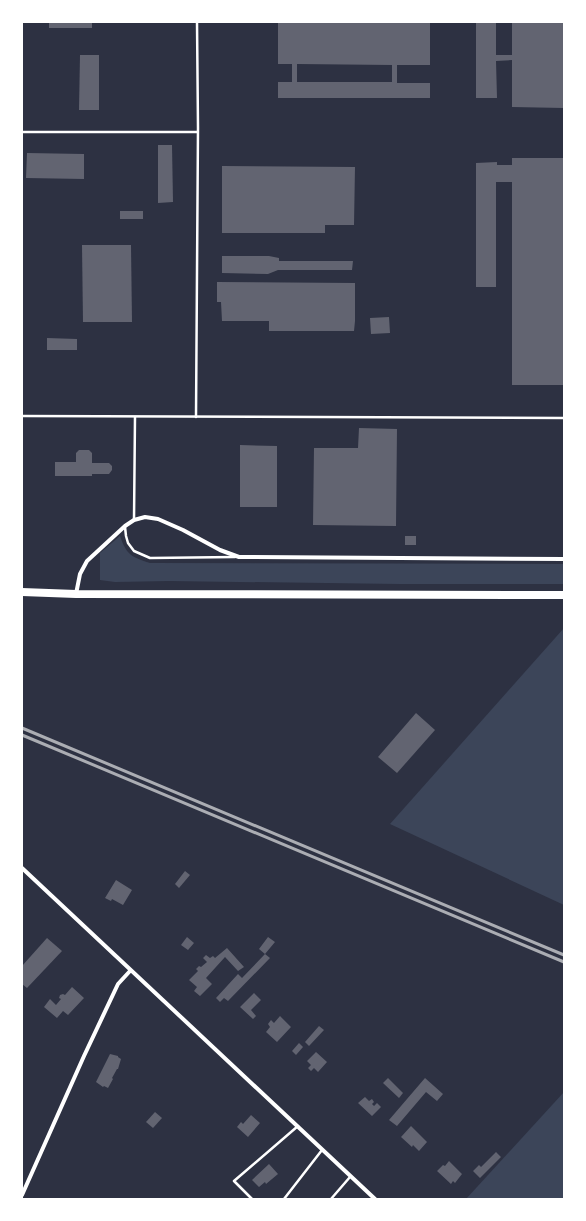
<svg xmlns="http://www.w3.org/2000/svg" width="586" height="1221" viewBox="0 0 586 1221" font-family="'Fira Sans',sans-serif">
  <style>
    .green { fill: #3c4559 }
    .building { fill: #626471; fill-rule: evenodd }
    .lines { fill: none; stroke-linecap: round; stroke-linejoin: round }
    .service { stroke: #fff; stroke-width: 2.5 }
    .minor { stroke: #fff; stroke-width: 4 }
    .primary { stroke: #fff; stroke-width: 8 }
    .rail { stroke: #abadb3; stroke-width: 3 }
  </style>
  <rect width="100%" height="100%" fill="#2d3142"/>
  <g class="green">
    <path d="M120,536c7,20 12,21 30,27l414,1v20h-165l-230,-3 -54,1 -15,-2v-27z"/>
    <polygon points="564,628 564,905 390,824"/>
    <polygon points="564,1092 564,1199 466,1199"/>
  </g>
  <g class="building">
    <rect x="49" y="22" width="43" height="6"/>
    <path d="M278,22h152v43h-33v18h33v15h-152v-16h14v-18h-14zM297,64l95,1v17h-95z"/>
    <polygon points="476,22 496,22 496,55 512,55 512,22 564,22 564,108 512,107 512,60 496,61 497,98 476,98"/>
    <polygon points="80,55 99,55 99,110 79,110"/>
    <polygon points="158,145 172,145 173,202 158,203"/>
    <polygon points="27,153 84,154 84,179 26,178"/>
    <polygon points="512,158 564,158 564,385 512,385 512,182 496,182 496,287 476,287 476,163 497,162 497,165 512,165"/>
    <polygon points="222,166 355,167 354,225 325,225 325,233 222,233"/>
    <rect x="120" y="211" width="23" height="8"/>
    <polygon points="82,245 131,245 132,322 83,322"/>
    <polygon points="222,256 269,256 279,258 279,261 353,261 352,270 278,270 268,274 222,273"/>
    <polygon points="217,282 355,283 355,321 354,331 269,331 269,321 222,321 221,302 217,302"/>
    <polygon points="389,317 390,333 371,334 370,318"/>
    <polygon points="47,338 77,339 77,350 47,350"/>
    <polygon points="359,428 397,429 396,526 313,525 314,448 358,448"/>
    <polygon points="240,445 277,446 277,507 240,507"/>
    <polygon points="79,450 89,450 92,453 92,463 109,463 112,466 112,470 109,474 92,474 92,476 55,476 55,462 76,462 76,453"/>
    <rect x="405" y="536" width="11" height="9"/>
    <polygon points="416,713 435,730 397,773 378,757"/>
    <polygon points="185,871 190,875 179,888 175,884"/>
    <polygon points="116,880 132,890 123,905 112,899 111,901 105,898"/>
    <polygon points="187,937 194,943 188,950 181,945"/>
    <polygon points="268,937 275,942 265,954 270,958 228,1001 224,998 220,1002 216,998 238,974 242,978 265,954 259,949"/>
    <polygon points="47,938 62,951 27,988 22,984 22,966"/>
    <polygon points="227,948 244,967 238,971 225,957 206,978 212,984 200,996 194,991 197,987 189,980 198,971 196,969 199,966 201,967 207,962 203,958 206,955 210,958 213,956 215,958"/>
    <polygon points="72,987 84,998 68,1015 63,1011 57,1018 44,1007 50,999 56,1005 61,999 59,998 60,995 63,994 65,995"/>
    <polygon points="254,993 261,1000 251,1010 256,1016 253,1019 240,1007"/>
    <polygon points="280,1016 291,1027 277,1042 266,1032 270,1027 268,1024 271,1020 274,1023"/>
    <polygon points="319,1026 324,1030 309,1046 305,1042"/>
    <polygon points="299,1043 303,1047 296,1055 292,1051"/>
    <polygon points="316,1052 327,1062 318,1072 314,1068 311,1071 308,1068 311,1065 307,1061"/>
    <polygon points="110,1054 118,1056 118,1057 121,1059 118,1069 117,1069 112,1078 113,1079 108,1088 104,1086 103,1087 96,1082"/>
    <polygon points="388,1078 403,1093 399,1098 383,1083"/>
    <polygon points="425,1078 443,1094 437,1101 426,1092 397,1126 389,1120"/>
    <polygon points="365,1097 369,1101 372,1099 374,1102 372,1104 374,1106 377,1103 381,1107 372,1116 358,1103"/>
    <polygon points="155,1112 162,1118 153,1128 146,1122"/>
    <polygon points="251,1115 260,1123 248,1137 237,1127 241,1122 243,1124"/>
    <polygon points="411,1126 427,1142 419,1151 413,1145 412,1147 401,1137"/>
    <polygon points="496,1152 501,1157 480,1178 473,1171 479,1165 481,1167"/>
    <polygon points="449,1161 462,1174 455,1183 453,1181 451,1184 437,1171 443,1165 445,1166"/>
    <polygon points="269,1164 278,1174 266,1184 265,1182 259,1187 252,1180"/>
  </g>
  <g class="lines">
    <g class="service">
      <polyline points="22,132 197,132"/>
      <polyline points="22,416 564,418"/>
      <polyline points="196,417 198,128 197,22"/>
      <polyline points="134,520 135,417"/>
      <polyline points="125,527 126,536 128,543 134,551 150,558 235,557"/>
      <polyline points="252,1199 234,1181 298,1126"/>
      <polyline points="284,1199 322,1150"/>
      <polyline points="331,1199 350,1177"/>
    </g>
    <g class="minor">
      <polyline points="76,594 80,574 87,561 125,526 134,520 145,517 158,519 183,530 220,550 239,557 564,559"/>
      <polyline points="22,868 375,1199"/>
      <polyline points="22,1195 84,1056 118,984 130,971"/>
    </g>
    <polyline class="primary" points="22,592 76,594 564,595"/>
    <g class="rail">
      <polyline points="22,728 564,955"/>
      <polyline points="22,735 564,962"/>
    </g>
  </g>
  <rect width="586" height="1221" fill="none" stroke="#ffffff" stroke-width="46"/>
</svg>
